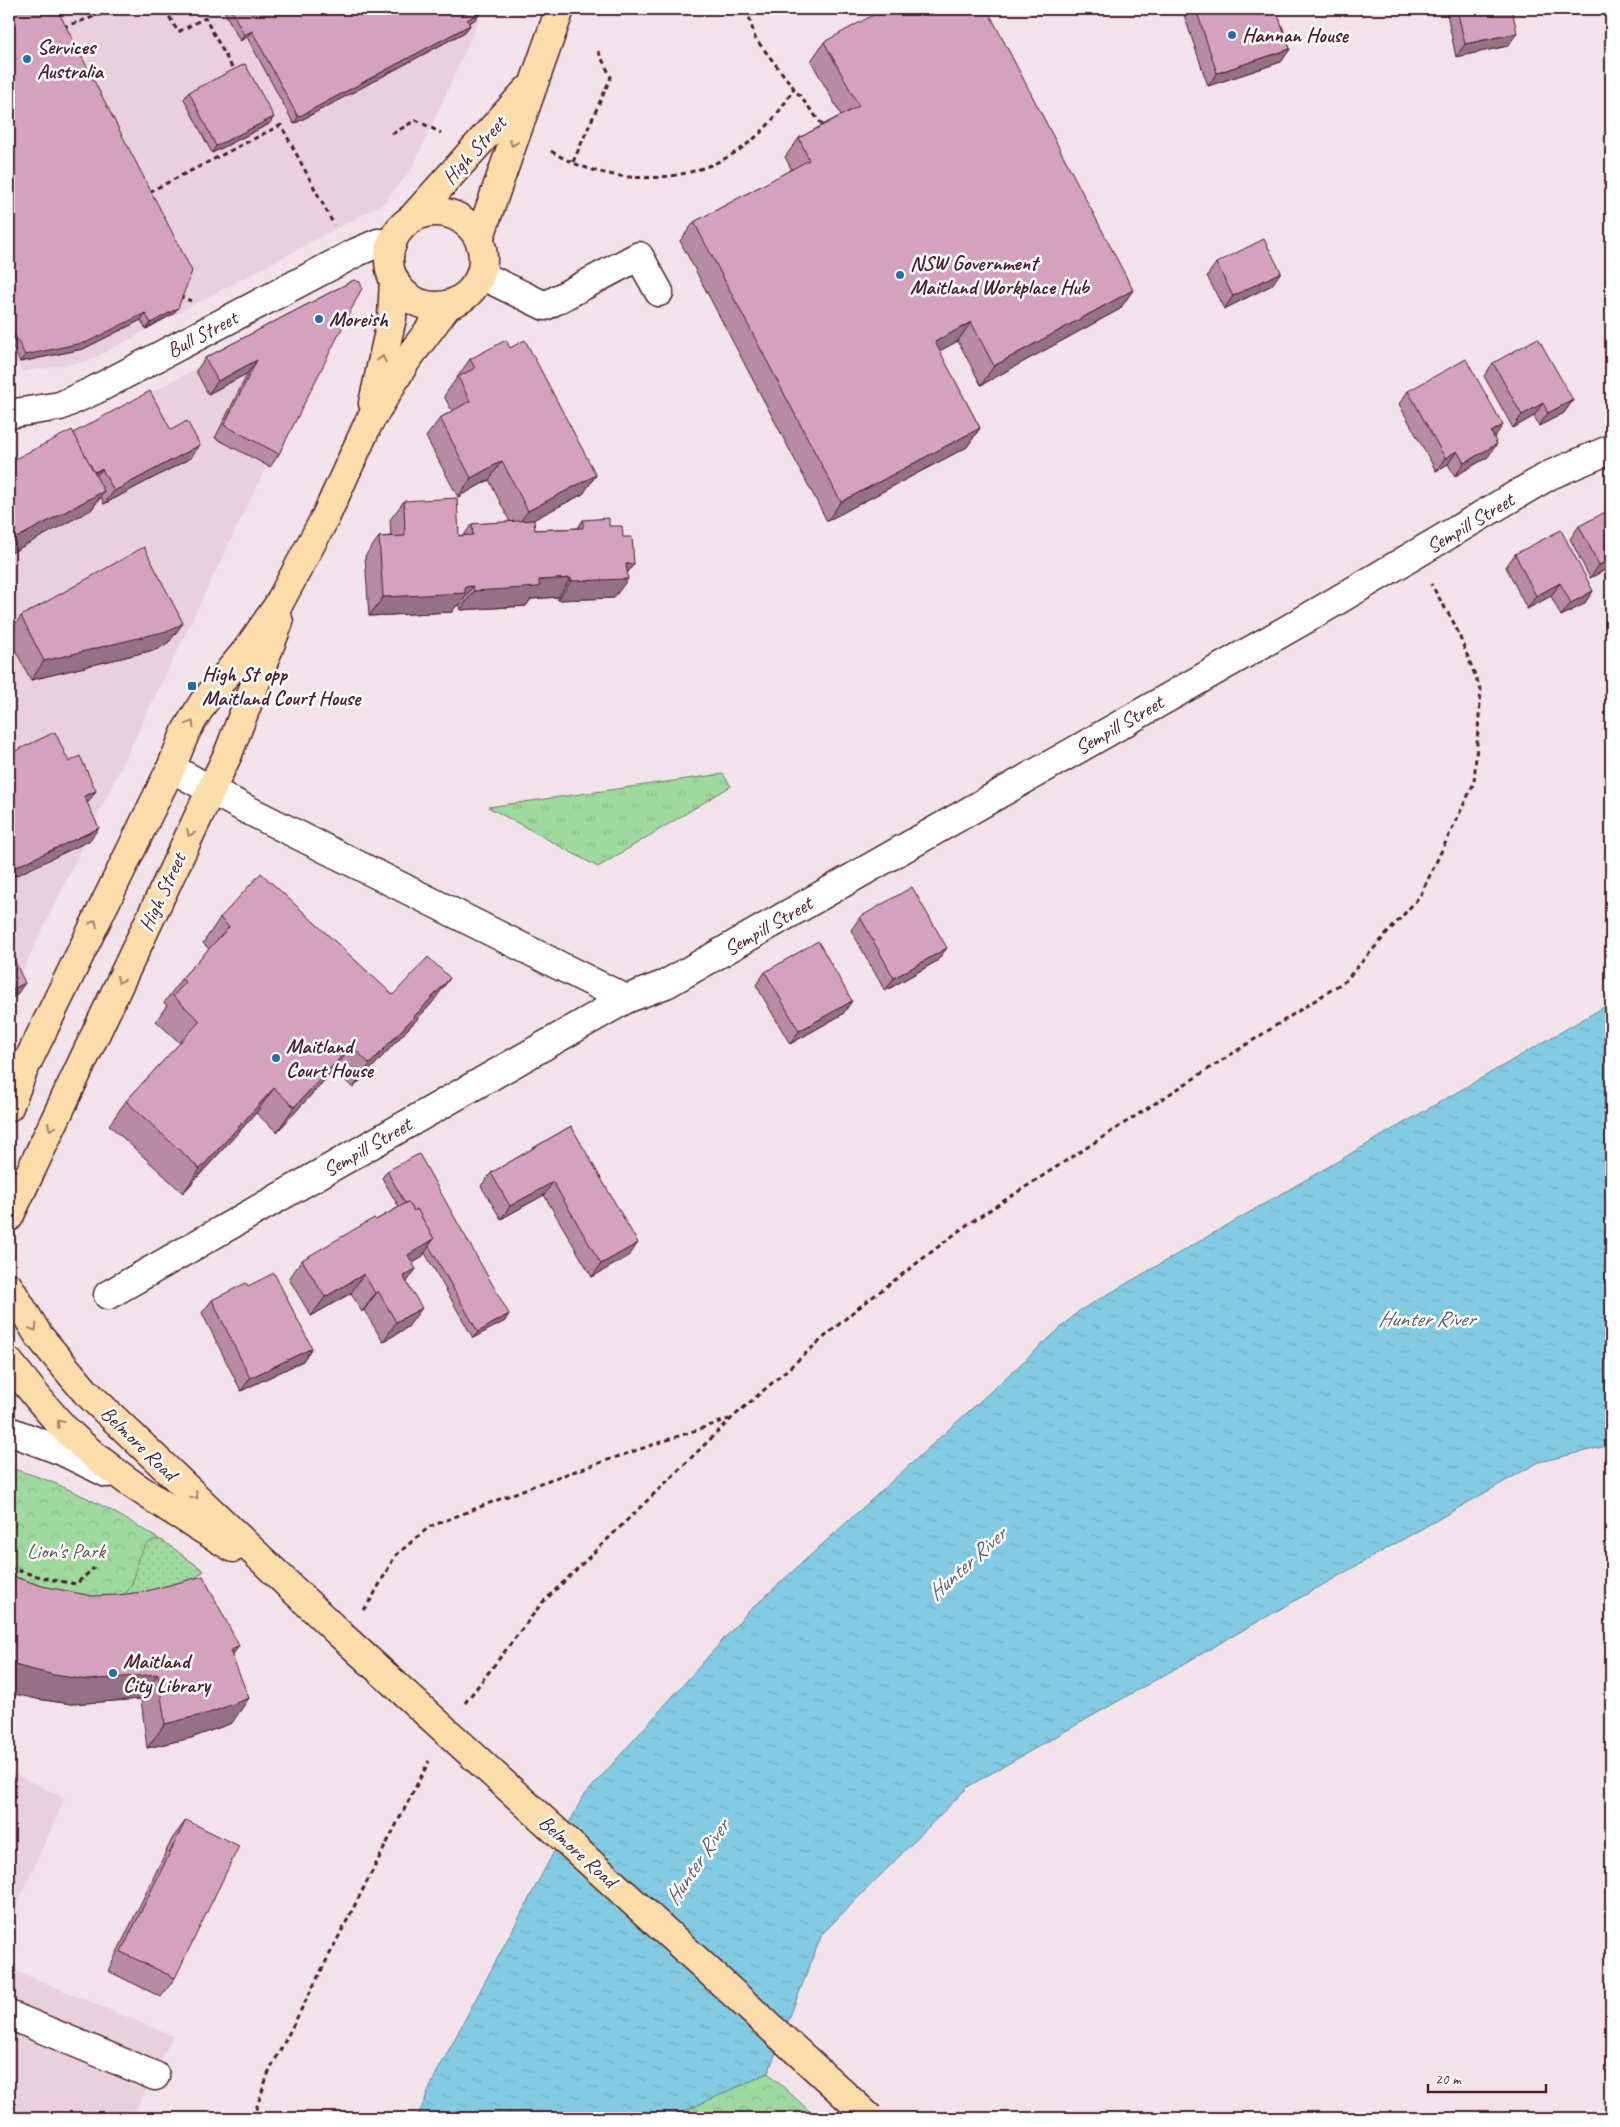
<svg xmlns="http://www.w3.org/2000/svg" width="1620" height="2127" viewBox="0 0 1620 2127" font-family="Caveat,sans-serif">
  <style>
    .built { fill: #e9d0dd }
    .grass { fill: url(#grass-tufts); stroke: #747c65 }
    .park { fill: url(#park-crowns); stroke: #747c65 }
    .garden { fill: url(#garden-dots); stroke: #747c65 }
    .water { fill: url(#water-ripples); stroke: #6c8699 }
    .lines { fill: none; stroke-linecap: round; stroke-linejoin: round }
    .minor-casing { stroke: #4a1f2b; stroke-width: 31 }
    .major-casing { stroke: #4a1f2b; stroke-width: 31 }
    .path { stroke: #4a1f2b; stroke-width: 3; stroke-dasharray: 5 4; stroke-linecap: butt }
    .minor { stroke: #fff; stroke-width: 28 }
    .major { stroke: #fddcac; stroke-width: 28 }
    .major-bridge-casing { stroke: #4a1f2b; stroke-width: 31; stroke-linecap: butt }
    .major-bridge { stroke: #fddcac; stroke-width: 28 }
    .wall { fill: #b78ba3; stroke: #4a1f2b }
    .shaded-wall { fill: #957184; stroke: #4a1f2b }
    .building { fill: #d5a2bd; stroke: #4a1f2b }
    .oneway { stroke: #a47e6c }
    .poi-dot { fill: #1f6fb2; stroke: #fff; stroke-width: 2 }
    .labels { text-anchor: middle; stroke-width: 5; stroke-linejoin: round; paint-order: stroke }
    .poi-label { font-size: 21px; font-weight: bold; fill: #4a1f2b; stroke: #fff; text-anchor: start }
    .street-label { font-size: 21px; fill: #4a1f2b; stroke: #fff }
    .park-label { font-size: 21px; fill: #64574e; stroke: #fff }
    .water-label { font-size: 22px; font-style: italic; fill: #5e5b6b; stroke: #fff }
  </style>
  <defs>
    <pattern id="grass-tufts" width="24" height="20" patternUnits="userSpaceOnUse" patternTransform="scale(1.25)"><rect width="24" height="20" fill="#9fd99f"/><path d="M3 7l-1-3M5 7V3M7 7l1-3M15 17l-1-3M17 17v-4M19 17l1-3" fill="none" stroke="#8aba89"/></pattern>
    <pattern id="park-crowns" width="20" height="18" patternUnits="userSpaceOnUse" patternTransform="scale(1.25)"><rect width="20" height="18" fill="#9fd99f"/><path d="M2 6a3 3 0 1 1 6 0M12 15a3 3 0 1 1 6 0" fill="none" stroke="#8aba89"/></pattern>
    <pattern id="garden-dots" width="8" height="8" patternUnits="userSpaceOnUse" patternTransform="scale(1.25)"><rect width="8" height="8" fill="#9fd99f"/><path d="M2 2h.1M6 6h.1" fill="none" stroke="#8aba89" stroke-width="1.8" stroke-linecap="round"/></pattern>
    <pattern id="water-ripples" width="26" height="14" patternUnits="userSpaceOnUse" patternTransform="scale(1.25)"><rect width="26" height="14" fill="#82cbe2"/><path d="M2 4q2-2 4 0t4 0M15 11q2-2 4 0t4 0" fill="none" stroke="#72aec2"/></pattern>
  </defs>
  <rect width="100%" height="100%" fill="#f2e3eb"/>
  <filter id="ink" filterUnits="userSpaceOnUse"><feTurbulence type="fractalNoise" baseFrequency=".02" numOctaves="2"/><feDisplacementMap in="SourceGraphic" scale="10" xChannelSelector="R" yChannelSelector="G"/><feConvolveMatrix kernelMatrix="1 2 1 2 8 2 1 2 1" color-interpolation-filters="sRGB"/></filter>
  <g filter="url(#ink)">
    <g class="built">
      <polygon points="9,9 484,9 413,167 383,204 89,361 22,372 9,348"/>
      <polygon points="354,285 10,997 9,998 9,468"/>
      <polygon points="9,1771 65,1798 9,1923"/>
      <polygon points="9,1968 173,2036 132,2118 9,2118"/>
    </g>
    <polygon class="grass" points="723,774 731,786 598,867 488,807"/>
    <g class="park">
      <path d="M9,1468c65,16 142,63 195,103l-47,27 -148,-3z"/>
      <polygon points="768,2073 817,2118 676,2118 678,2114"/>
    </g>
    <path class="garden" d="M153,1540h9l42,31 -13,10 -34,17 -35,-2c21,-16 6,-41 31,-56z"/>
    <polygon class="water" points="1611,1003 1611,1445 1539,1462 969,1786 822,1934 768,2073 678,2114 676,2118 417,2118 436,2074 583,1797 747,1613 1079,1311"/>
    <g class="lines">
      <g class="minor-casing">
        <g id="minor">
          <polyline points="481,275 545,306 639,256 659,292"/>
          <polyline points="9,414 60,406 95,390 357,252 378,243 392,244"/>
          <polyline points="171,768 244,808 626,999"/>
          <polyline points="108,1295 626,999 666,984 1304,620 1550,475 1611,449"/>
          <polyline points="9,1431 62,1451 107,1473"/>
          <polyline points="9,2015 155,2076"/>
        </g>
      </g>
      <g class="major-casing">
        <g id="major">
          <circle cx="436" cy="259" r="47"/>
          <polyline points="412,218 526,91"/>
          <polyline points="479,239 560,9"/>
          <polyline points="373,403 392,318 394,279"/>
          <polyline points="9,1107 23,1071 171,768 186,731 203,703 246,651 277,607 325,518 368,424 406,361 448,305"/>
          <polyline points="9,1217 228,754 279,622"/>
          <polyline points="9,1287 39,1336 85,1391 341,1635"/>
          <path d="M9,1362c19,23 37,48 59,70 48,47 108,80 165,116"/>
        </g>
      </g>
      <g class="path">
        <polyline points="165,9 178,32 205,18 235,73"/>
        <polyline points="747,9 755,38 824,127"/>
        <polyline points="63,27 117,9"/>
        <polyline points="392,134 416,120 441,133"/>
        <path d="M551,151c60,38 145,36 200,-10 18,-14 32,-34 43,-53"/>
        <polyline points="573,162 611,77 598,51"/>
        <polyline points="149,192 281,125 334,225"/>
        <polyline points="179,296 191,301"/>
        <polyline points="9,1568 48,1579 76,1584 94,1568"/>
        <polyline points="363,1610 372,1598 395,1556 429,1527 543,1482 729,1419"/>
        <polyline points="465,1703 542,1603 732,1418 853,1312 968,1224 1345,981 1420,896 1474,783 1481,690 1455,625 1431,584"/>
        <polyline points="253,2118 268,2074 429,1761"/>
      </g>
      <use href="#minor" class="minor"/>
      <use href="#major" class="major"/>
      <g class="major-bridge-casing">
        <polyline id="major-bridge" points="341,1635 870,2118"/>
      </g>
      <use href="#major-bridge" class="major-bridge"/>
    </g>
    <g class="wall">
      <polygon points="9,9 173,314 146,329 141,320 83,349 20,362 9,340"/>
      <polygon points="223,9 481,9 481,12 476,19 469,23 470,25 465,32 294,124 247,37 240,41"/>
      <polygon points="1182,9 1276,9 1290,49 1281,62 1208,86"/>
      <polygon points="1446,9 1512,9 1508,46 1456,57"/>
      <polygon points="824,42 1133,290 1120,309 981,385 958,341 939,351 980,428 967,447 827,521 680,241 694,222 792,170 785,157 799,138 841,115 811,61"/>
      <polygon points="189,92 269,124 212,153 184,99"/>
      <polygon points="1216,263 1272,285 1224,309 1207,276"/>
      <polygon points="354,280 279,454 270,467 215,438 248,373 208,394 196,371 205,358"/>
      <polygon points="510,348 596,475 583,494 532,520 535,530 578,528 583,520 609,526 623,537 634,564 627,573 614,598 558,600 558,597 531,599 526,606 460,610 460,605 456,606 452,612 369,616 365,556 379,537 391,536 390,520 404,501 459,536 464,535 472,524 510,522 489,480 458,497 426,437 440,418 452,411 444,396 470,359"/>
      <polygon points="1493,363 1573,400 1564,413 1539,426 1534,416 1513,428 1484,376"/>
      <polygon points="1408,391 1488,457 1455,476 1448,464 1436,471 1399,404"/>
      <polygon points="171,430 191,458 104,504 101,497 91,510 73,433"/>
      <polygon points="1579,526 1611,567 1590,578 1570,539"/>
      <polygon points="1515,554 1593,591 1584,604 1561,616 1551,596 1527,609 1506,567"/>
      <polygon points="21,616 183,623 169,642 158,649 31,680 9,638 9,633"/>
      <polygon points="860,917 937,961 885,991 851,930"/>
      <polygon points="220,918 393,995 433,1002 353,1088 334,1070 277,1132 256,1113 183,1193 109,1125 126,1101 180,1043 156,1021 167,1005 164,1003 181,979 209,949 203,943"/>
      <polygon points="765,972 843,1014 790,1044 756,985"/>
      <polygon points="571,1126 629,1256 592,1277 544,1195 501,1219 481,1186 491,1173"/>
      <polygon points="387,1171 505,1321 473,1338 425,1253 421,1258 413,1263 406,1282 408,1327 383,1342 364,1310 362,1312 351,1293 311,1316 289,1279 302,1260 376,1220 399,1207 382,1178"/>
      <polygon points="248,1286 303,1361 241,1391 202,1313 212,1300"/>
      <polygon points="18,1578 232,1657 232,1723 191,1738 147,1748 141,1699 71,1704 37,1699"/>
      <polygon points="186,1820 175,1978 161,1997 108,1971 172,1839"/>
    </g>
    <g class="shaded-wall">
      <polygon points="9,9 20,9 9,20"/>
      <polygon points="481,12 476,19 462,27 467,20"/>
      <polygon points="470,25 465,32 294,124 298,117"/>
      <polygon points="252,31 247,37 240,41 244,35"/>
      <polygon points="1517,33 1508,46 1456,57 1465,44"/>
      <polygon points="1290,49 1281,62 1208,86 1217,73"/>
      <polygon points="274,117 269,124 212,153 216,146"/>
      <polygon points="1281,272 1272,285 1224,309 1233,296"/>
      <polygon points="1133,290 1120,309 981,385 994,366"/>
      <polygon points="178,308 173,314 146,329 151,323"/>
      <polygon points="145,313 141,320 83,349 20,362 25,355"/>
      <polygon points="971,322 958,341 921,361 935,342"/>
      <polygon points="257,360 248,373 208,394 218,381"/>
      <polygon points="1573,400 1564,413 1539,426 1548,413"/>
      <polygon points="1543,403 1534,416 1513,428 1522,415"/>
      <polygon points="1503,425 1494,438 1491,432"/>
      <polygon points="980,428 967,447 827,521 841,502"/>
      <polygon points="1497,444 1488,457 1455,476 1464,463"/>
      <polygon points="200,445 191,458 104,504 114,491"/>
      <polygon points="1457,451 1448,464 1436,471 1445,458"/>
      <polygon points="502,461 489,480 458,497 471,478"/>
      <polygon points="102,469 92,482 89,476"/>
      <polygon points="596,475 583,494 514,530 528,511"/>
      <polygon points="104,491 91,510 9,554 9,542"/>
      <polygon points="1611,559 1611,567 1590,578 1599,565"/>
      <polygon points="626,564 634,564 623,579 628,579 614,598 558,600 571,581"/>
      <polygon points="571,578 558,597 531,599 526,606 460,610 474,591 539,580"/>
      <polygon points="1560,583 1551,596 1527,609 1536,596"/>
      <polygon points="473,586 460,605 456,606 452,612 369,616 383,597 465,587"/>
      <polygon points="1593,591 1584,604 1561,616 1571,603"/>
      <polygon points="183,623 169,642 158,649 31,680 44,661"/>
      <polygon points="96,791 87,804 84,796"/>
      <polygon points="99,828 89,841 9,879 9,870"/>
      <polygon points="947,948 937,961 885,991 894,978"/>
      <polygon points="450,978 433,1002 353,1088 370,1064"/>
      <polygon points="25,983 16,996 9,999 9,991"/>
      <polygon points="852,1001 843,1014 790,1044 799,1031"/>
      <polygon points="351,1046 334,1070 277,1132 294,1107"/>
      <polygon points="274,1088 256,1113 183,1193 200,1169"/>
      <polygon points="553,1182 544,1195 501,1219 510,1206"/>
      <polygon points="434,1239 421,1258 395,1274 408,1255"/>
      <polygon points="638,1243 629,1256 592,1277 601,1264"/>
      <polygon points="416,1269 403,1288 403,1276"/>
      <polygon points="364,1274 351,1293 311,1316 325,1297"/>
      <polygon points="378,1291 364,1310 362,1312 375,1293"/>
      <polygon points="422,1308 408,1327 383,1342 396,1322"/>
      <polygon points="509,1314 505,1321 473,1338 478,1332"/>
      <polygon points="312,1348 303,1361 241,1391 250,1378"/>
      <polygon points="239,1646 222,1671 230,1651"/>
      <polygon points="9,1663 158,1674 141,1699 71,1704 37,1699 9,1693"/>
      <polygon points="249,1698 232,1723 191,1738 147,1748 165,1724"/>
    </g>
    <g class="building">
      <polygon points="20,9 57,9 192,271 178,308 151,323 145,313 87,342 25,355 9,324 9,15"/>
      <polygon points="231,9 481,9 481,12 467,20 470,25 298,117 252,31 244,35"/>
      <polygon points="884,9 987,9 1133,290 994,366 971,322 935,342 980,428 841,502 694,222 809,160 799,138 859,106 824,42"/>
      <polygon points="1196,9 1276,9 1290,49 1217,73"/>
      <polygon points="1457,9 1512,9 1517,33 1465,44"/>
      <polygon points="245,64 274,117 216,146 189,92"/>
      <polygon points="1264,239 1281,272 1233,296 1216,263"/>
      <polygon points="354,280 360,282 362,288 279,454 224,425 257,360 218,381 205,358"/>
      <polygon points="1538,338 1573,400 1548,413 1543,403 1522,415 1493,363"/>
      <polygon points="506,340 510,348 525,340 596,475 528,511 502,461 471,478 440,418 470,401 458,377 475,368 470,359"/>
      <polygon points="1466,359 1503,425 1491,432 1497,444 1464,463 1457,451 1445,458 1408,391"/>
      <polygon points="150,391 171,430 187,421 200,445 114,491 102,469 94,472 73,433"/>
      <polygon points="72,430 104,491 9,542 9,462"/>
      <polygon points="457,498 459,536 473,535 472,524 534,520 535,530 583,528 583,520 609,518 609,526 622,526 623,537 632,537 634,564 626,564 628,579 571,581 571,578 539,580 539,587 474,591 473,586 465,587 465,593 383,597 379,537 405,536 404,501"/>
      <polygon points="1611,509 1611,559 1599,565 1579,526"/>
      <polygon points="1561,530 1593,591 1571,603 1560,583 1536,596 1515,554"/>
      <polygon points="144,547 183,623 171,630 44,661 21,616"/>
      <polygon points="55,732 69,762 80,756 96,791 84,796 99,828 9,870 9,754"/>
      <polygon points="261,873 393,995 428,957 450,978 370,1064 351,1046 294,1107 274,1088 200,1169 126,1101 200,1021 173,996 186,982 181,979 229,927 220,918"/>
      <polygon points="912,887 947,948 894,978 860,917"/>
      <polygon points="818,941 852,1001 799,1031 765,972"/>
      <polygon points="9,949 25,983 9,991"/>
      <polygon points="571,1126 638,1243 601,1264 553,1182 510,1206 491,1173"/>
      <polygon points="419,1154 509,1314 478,1332 429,1246 434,1239 417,1209 414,1211 408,1202 405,1203 387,1171"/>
      <polygon points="408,1202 414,1211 417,1209 434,1239 408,1255 416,1269 403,1276 422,1308 396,1322 378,1291 375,1293 364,1274 325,1297 302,1260 374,1218 376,1220"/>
      <polygon points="274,1273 312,1348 250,1378 212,1300 246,1283 248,1286"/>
      <polygon points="9,1573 18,1578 42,1586 92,1596 118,1595 143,1592 203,1576 239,1646 230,1651 249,1698 209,1713 165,1724 158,1674 88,1680 54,1675 18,1666 9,1663"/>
      <polygon points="9,1775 14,1778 9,1790"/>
      <polygon points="186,1820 239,1846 175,1978 121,1952"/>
    </g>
    <defs><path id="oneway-chevron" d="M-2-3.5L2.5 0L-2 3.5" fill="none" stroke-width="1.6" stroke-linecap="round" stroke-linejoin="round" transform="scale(1.25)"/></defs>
    <g class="oneway">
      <use href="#oneway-chevron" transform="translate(513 143) rotate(110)"/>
      <use href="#oneway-chevron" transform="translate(382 359) rotate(-77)"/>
      <use href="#oneway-chevron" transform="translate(191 724) rotate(-59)"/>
      <use href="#oneway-chevron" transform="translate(190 833) rotate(115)"/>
      <use href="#oneway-chevron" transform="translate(94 923) rotate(-64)"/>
      <use href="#oneway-chevron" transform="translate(120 980) rotate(115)"/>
      <use href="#oneway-chevron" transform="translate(51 1127) rotate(115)"/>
      <use href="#oneway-chevron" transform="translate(34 1328) rotate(59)"/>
      <use href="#oneway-chevron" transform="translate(60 1423) rotate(-132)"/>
      <use href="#oneway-chevron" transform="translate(195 1496) rotate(43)"/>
    </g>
  </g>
  <g class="poi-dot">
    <circle cx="1232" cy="35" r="5"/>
    <circle cx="27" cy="59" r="5"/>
    <circle cx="900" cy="275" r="5"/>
    <circle cx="319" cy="319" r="5"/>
    <rect x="187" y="681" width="10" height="10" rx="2.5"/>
    <circle cx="276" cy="1058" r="5"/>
    <circle cx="113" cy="1673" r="5"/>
  </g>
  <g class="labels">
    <g class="poi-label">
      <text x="1242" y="42">Hannan House</text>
      <text x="37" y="54">Services<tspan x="37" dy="24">Australia</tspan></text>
      <text x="910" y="270">NSW Government<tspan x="910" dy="24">Maitland Workplace Hub</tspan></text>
      <text x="329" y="326">Moreish</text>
      <text x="202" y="681">High St opp<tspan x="202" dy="24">Maitland Court House</tspan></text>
      <text x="286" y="1053">Maitland<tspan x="286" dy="24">Court House</tspan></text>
      <text x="123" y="1668">Maitland<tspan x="123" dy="24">City Library</tspan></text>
    </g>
    <g class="street-label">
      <text transform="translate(474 150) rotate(-48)" y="7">High Street</text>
      <text transform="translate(202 334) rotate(-28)" y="7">Bull Street</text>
      <text transform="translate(1470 523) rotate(-31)" y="7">Sempill Street</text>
      <text transform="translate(1119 725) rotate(-30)" y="7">Sempill Street</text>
      <text transform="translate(162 892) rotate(-65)" y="7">High Street</text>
      <text transform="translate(768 926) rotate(-30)" y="7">Sempill Street</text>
      <text transform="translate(367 1147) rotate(-30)" y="7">Sempill Street</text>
      <text transform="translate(139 1443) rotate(44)" y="7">Belmore Road</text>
      <text transform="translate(578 1851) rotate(42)" y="7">Belmore Road</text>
    </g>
    <g class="park-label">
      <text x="66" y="1558">Lion's Park</text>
    </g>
    <g class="water-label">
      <text x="1426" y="1326">Hunter River</text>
      <text transform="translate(966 1563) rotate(-42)" y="8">Hunter River</text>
      <text transform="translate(696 1862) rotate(-56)" y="8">Hunter River</text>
    </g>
  </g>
  <rect width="1620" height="2127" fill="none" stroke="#fff" stroke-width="30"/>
  <rect x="15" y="15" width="1590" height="2097" fill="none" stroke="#4a1f2b" stroke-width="2" filter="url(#ink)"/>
  <path d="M1428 2084v8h118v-8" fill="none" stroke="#4a1f2b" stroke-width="2.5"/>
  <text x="1435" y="2084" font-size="15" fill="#4a1f2b" stroke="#ffffff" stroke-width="4" paint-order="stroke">20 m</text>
</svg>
